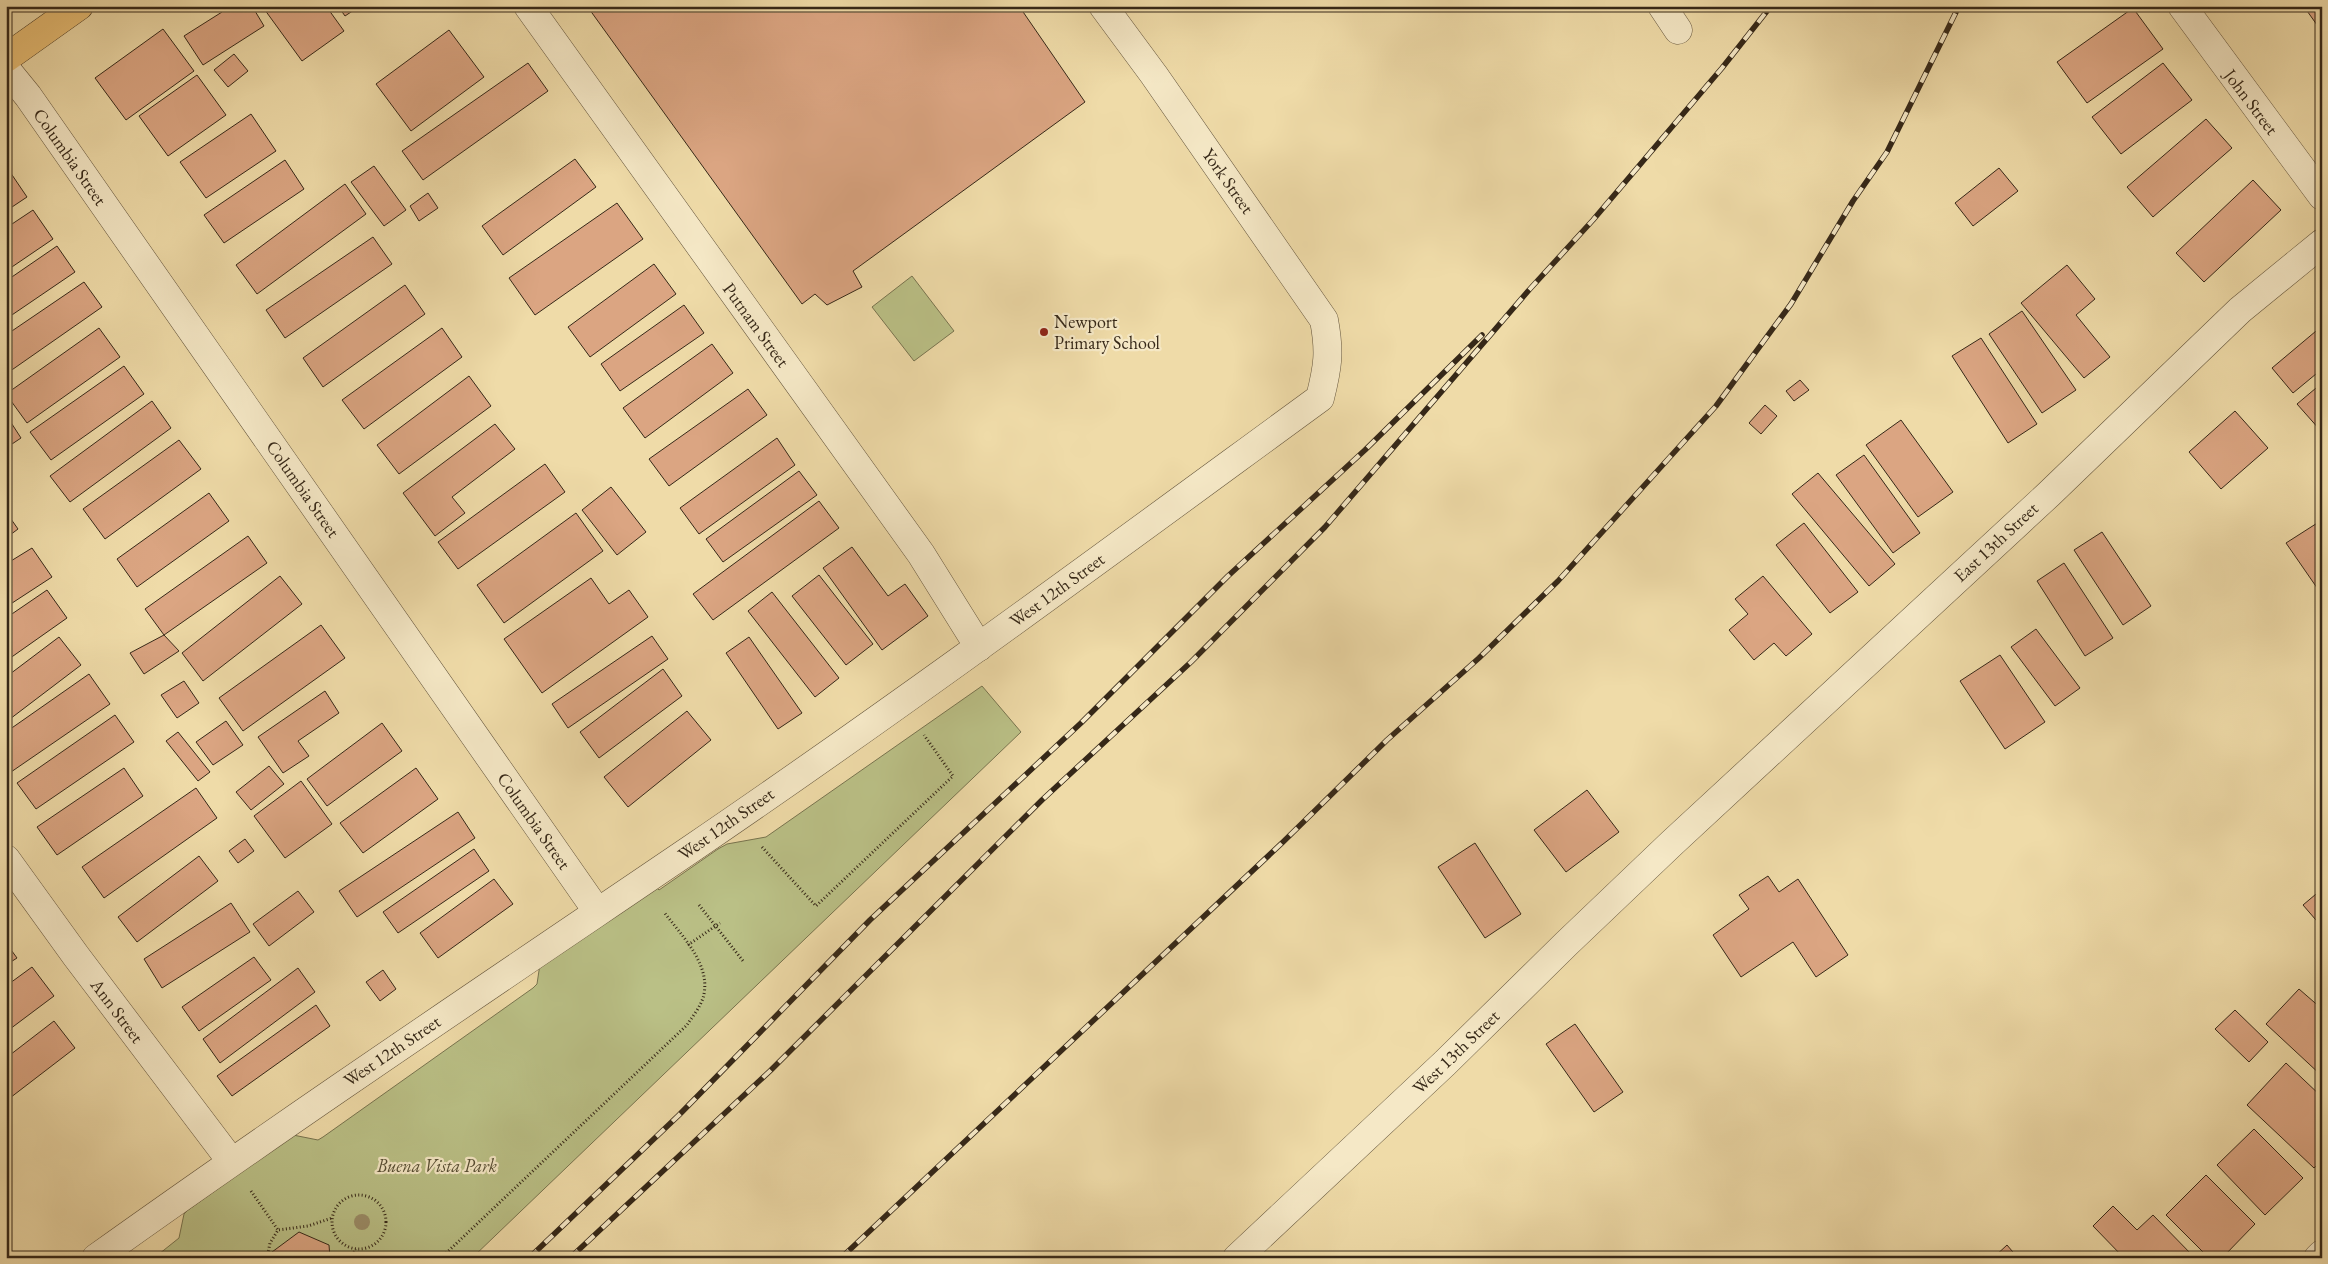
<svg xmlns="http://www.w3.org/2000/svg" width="2328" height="1264" viewBox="0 0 2328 1264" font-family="'EB Garamond',serif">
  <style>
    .green { fill: #bac086; stroke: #78744f }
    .building { fill: #dba582; stroke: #362818 }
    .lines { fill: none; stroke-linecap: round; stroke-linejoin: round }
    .minor-casing { stroke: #64553c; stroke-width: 29 }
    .primary-casing { stroke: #362818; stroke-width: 29 }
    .path { stroke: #362818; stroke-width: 3; stroke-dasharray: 1 2.5; stroke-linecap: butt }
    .minor { stroke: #f5e8c6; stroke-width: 28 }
    .primary { stroke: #e8be74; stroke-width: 28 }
    .rail-casing { stroke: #362818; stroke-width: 5.5 }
    .rail { stroke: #f5e8c6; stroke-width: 4; stroke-dasharray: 11; stroke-linecap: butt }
    .tree { fill: #9b8d68 }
    .poi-dot { fill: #8f2418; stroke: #f5e8c6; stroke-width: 2 }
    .labels { text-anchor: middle; stroke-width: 4.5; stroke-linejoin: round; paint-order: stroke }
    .street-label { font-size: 18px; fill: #362818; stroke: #f5e8c6 }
    .poi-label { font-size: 18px; fill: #362818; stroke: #f5e8c6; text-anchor: start }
    .park-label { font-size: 18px; font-style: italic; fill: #574e34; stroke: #f5e8c6 }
  </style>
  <rect width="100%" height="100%" fill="#efdba8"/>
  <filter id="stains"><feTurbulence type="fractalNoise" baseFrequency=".004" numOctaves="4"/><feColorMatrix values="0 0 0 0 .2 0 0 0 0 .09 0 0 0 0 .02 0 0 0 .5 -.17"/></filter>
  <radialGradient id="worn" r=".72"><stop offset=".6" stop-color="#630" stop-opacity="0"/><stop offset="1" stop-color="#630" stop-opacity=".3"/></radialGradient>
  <g class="green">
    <polygon points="912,276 954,331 914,361 872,307"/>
    <polygon points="982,686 1021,732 472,1258 154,1258 179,1238 184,1214 188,1210 293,1135 318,1140 323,1137 533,988 537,984 540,964 657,888 659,890 718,849 727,844 766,837"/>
  </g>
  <g class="building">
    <polygon points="219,6 252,6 264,26 203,65 184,36 222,12"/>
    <polygon points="262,6 326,6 344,31 302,61"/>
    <polygon points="338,6 360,6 345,16"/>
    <polygon points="587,6 1019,6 1085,102 853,271 862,287 827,305 815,294 802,304"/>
    <polygon points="2307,6 2322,6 2322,32 2305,8"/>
    <polygon points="2133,8 2163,49 2087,103 2057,62"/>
    <polygon points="163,29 194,71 126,120 95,78"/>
    <polygon points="449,30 484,77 411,131 376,84"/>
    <polygon points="234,54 248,71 228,87 214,70"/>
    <polygon points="528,63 548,91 423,180 402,151"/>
    <polygon points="2163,63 2192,100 2121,154 2092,117"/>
    <polygon points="197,75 226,115 168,156 139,116"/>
    <polygon points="251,114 276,151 206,198 180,162"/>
    <polygon points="2206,119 2232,148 2153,217 2127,187"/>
    <polygon points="575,159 596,187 503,255 482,226"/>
    <polygon points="285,160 304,189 224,243 204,215"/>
    <polygon points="6,166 27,197 6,211"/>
    <polygon points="374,166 406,210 384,226 351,182"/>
    <polygon points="1999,168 2018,191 1973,226 1955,203"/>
    <polygon points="2253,180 2281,210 2204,282 2176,253"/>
    <polygon points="345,184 366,214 257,294 236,265"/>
    <polygon points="428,193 438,208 419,221 410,206"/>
    <polygon points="617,203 643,239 535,315 509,278"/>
    <polygon points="33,210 53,239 6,271 6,228"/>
    <polygon points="373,237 392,264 285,338 266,310"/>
    <polygon points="57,246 75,272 6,319 6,281"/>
    <polygon points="654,264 676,294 590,357 568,327"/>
    <polygon points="2067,265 2095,299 2076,315 2110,357 2084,378 2021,303"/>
    <polygon points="84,282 102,307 6,374 6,335"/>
    <polygon points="405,285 425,314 323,387 303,358"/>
    <polygon points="684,305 704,333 620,391 601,364"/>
    <polygon points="2022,311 2076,390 2042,413 1989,334"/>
    <polygon points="2322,326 2322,369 2293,393 2272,368"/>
    <polygon points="99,328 120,357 27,423 6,394"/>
    <polygon points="442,328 462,357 364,429 342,400"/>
    <polygon points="1981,338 2037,424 2008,443 1952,356"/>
    <polygon points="712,344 733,373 645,438 623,408"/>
    <polygon points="124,366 144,394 51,460 30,432"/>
    <polygon points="469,376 491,406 399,474 377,445"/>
    <polygon points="1800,380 1809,390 1794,401 1786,391"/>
    <polygon points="2322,383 2322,428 2320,430 2297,404"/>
    <polygon points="748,389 767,415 669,486 649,459"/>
    <polygon points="152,401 171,428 70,502 50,476"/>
    <polygon points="1765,405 1777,416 1761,434 1749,423"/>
    <polygon points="2235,411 2268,448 2221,489 2189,452"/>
    <polygon points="1901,420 1953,492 1918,517 1866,445"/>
    <polygon points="10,421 21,438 6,448 6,423"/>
    <polygon points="495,424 515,449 452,497 465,513 435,536 403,493"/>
    <polygon points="777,438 795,465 699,534 680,508"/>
    <polygon points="179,440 201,469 105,539 83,509"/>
    <polygon points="1864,455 1920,533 1893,553 1836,475"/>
    <polygon points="545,464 565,492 458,569 438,542"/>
    <polygon points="799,471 817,495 723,562 706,539"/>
    <polygon points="1818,473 1895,564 1869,586 1792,494"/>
    <polygon points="611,487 646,532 617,555 582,510"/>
    <polygon points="209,493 229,521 137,587 117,559"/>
    <polygon points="819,501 839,528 713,620 693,594"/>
    <polygon points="6,512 18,529 6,538"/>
    <polygon points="576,513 603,551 504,623 477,585"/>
    <polygon points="2322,520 2322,595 2286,543"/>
    <polygon points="1804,523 1858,592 1830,613 1776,545"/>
    <polygon points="2102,532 2151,606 2123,625 2074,550"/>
    <polygon points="248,536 267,563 164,635 145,609"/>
    <polygon points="852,547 888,596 905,584 928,616 882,650 823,568"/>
    <polygon points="32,548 52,577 6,607 6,564"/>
    <polygon points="2064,563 2113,638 2085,656 2037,581"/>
    <polygon points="819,575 873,644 846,665 792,596"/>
    <polygon points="280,576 302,604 203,681 182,653"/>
    <polygon points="1763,576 1812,634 1786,656 1774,643 1754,660 1729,630 1748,614 1735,599"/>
    <polygon points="591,578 609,604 629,590 648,617 542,693 504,639"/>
    <polygon points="47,590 67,618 6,661 6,618"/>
    <polygon points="772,592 839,678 815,697 748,611"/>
    <polygon points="321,625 345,658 243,731 219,698"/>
    <polygon points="2036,629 2080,688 2055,706 2011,647"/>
    <polygon points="164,635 179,651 144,674 130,653"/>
    <polygon points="652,636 668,659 568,728 552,704"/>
    <polygon points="59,637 81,665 6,722 6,677"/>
    <polygon points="749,637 802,713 778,729 726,653"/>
    <polygon points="2000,655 2045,722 2005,749 1960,681"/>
    <polygon points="663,669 682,696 599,758 580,732"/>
    <polygon points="89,674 110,704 11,772 6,764 6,732"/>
    <polygon points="184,681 199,703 177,718 161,695"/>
    <polygon points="325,691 339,713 298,741 309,756 283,773 258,737"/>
    <polygon points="687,711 711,740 628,807 604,777"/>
    <polygon points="115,715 134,742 36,809 17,783"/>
    <polygon points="226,721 243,745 213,765 196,742"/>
    <polygon points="382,723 402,751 327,806 307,779"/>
    <polygon points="178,732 210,772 198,781 166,741"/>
    <polygon points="269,766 284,784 251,810 236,792"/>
    <polygon points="124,768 143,796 57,855 37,827"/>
    <polygon points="416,768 438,799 363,853 340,823"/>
    <polygon points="301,781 332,824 285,858 254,816"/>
    <polygon points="196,788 217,818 104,898 82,867"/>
    <polygon points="1587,790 1619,832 1566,872 1534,830"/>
    <polygon points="458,812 475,838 357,917 339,891"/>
    <polygon points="245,839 254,851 238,863 229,851"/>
    <polygon points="1475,843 1521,914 1485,938 1438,867"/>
    <polygon points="474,849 489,871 398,933 383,912"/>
    <polygon points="199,856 218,881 137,942 118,917"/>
    <polygon points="1768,876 1779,892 1798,879 1848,955 1816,977 1793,942 1741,977 1713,935 1749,909 1739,895"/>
    <polygon points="494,879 513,904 438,958 420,933"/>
    <polygon points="2322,889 2322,927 2303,905"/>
    <polygon points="298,891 314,912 269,946 253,924"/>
    <polygon points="231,903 250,932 162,988 144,959"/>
    <polygon points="6,943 17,958 6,965"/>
    <polygon points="254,957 271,980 199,1031 182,1007"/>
    <polygon points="32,967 54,996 6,1032 6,986"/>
    <polygon points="298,968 315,992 220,1063 203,1039"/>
    <polygon points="383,970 396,989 380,1001 366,982"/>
    <polygon points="2299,989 2322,1009 2322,1076 2266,1024"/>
    <polygon points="316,1005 330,1026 232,1096 217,1076"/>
    <polygon points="2235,1010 2268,1042 2249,1062 2215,1029"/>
    <polygon points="54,1021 75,1048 6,1101 6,1058"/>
    <polygon points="1575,1024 1623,1092 1594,1112 1546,1044"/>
    <polygon points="2286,1063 2322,1097 2322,1160 2314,1168 2247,1105"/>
    <polygon points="2254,1129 2303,1178 2265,1215 2217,1165"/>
    <polygon points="2206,1175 2255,1224 2222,1258 2209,1258 2166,1215"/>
    <polygon points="2113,1206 2137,1230 2153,1215 2195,1258 2124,1258 2093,1226"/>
    <polygon points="299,1232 329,1245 330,1258 272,1258 272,1252"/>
    <polygon points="2007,1245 2018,1258 1993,1258"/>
  </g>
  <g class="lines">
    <g class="minor-casing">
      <g id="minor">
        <polyline points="528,6 921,554 979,647"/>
        <polyline points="1662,6 1678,30"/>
        <polyline points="2182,6 2322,196"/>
        <polyline points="6,69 28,96 597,911"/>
        <polyline points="6,859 76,956 231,1161"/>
        <path d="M96,1258c196,-140 396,-274 595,-409 213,-145 421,-299 629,-451 8,-32 10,-46 4,-78l-170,-245 -51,-69"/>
        <polyline points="1237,1258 1445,1063 1566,944 1672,843 2049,494 2240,310 2322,243"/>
        <polyline points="2318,1258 2322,1254"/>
      </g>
    </g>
    <g class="primary-casing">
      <polyline id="primary" points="6,58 79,6"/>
    </g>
    <g class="path">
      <polyline points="762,847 816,906 953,776 924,735"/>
      <polyline points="699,905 743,961"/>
      <polyline points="688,945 720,923"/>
      <polyline points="251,1191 278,1230"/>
      <circle cx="359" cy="1222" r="27"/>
      <polyline points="267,1258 270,1243 278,1230 308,1226 332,1218"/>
      <polyline points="350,1258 356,1249"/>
      <path d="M441,1258l246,-233c6,-9 15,-20 17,-31 6,-31 -23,-59 -40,-82"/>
    </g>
    <use href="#minor" class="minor"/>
    <use href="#primary" class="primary"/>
    <g class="rail-casing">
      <g id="rail">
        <polyline points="529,1258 679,1115 870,920 1081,723 1228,576 1365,450 1482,335"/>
        <polyline points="570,1258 771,1070 1042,800 1191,662 1325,527 1529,290 1593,220 1722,68 1771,6"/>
        <polyline points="841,1258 1283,842 1387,740 1479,658 1558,581 1716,406 1791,304 1853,201 1887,152 1959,6"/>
      </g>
    </g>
    <use href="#rail" class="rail"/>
  </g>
  <circle class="tree" cx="362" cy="1222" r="8"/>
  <circle class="poi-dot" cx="1044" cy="332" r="5"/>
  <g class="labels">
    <g class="street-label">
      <text transform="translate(2251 102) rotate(53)" y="6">John Street</text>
      <text transform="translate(70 157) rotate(55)" y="6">Columbia Street</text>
      <text transform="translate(1228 181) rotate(55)" y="6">York Street</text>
      <text transform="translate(756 325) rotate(54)" y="6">Putnam Street</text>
      <text transform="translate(303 489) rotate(55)" y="6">Columbia Street</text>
      <text transform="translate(1996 542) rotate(-43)" y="6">East 13th Street</text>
      <text transform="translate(1057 590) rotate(-36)" y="6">West 12th Street</text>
      <text transform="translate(534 821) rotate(55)" y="6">Columbia Street</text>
      <text transform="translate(726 824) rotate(-35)" y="6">West 12th Street</text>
      <text transform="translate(117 1011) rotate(53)" y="6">Ann Street</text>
      <text transform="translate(392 1051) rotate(-34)" y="6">West 12th Street</text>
      <text transform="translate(1456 1052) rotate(-44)" y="6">West 13th Street</text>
    </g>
    <g class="poi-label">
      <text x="1054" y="328">Newport<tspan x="1054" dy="21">Primary School</tspan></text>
    </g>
    <g class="park-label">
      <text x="437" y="1172">Buena Vista Park</text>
    </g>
  </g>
  <rect width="2328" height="1264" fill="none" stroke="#efdba8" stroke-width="25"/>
  <rect x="8" y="8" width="2313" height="1249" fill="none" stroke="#362818" stroke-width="2.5"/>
  <rect x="12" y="12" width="2303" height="1239" fill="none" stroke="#362818"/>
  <rect width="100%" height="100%" filter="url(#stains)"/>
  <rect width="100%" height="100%" fill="url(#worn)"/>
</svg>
